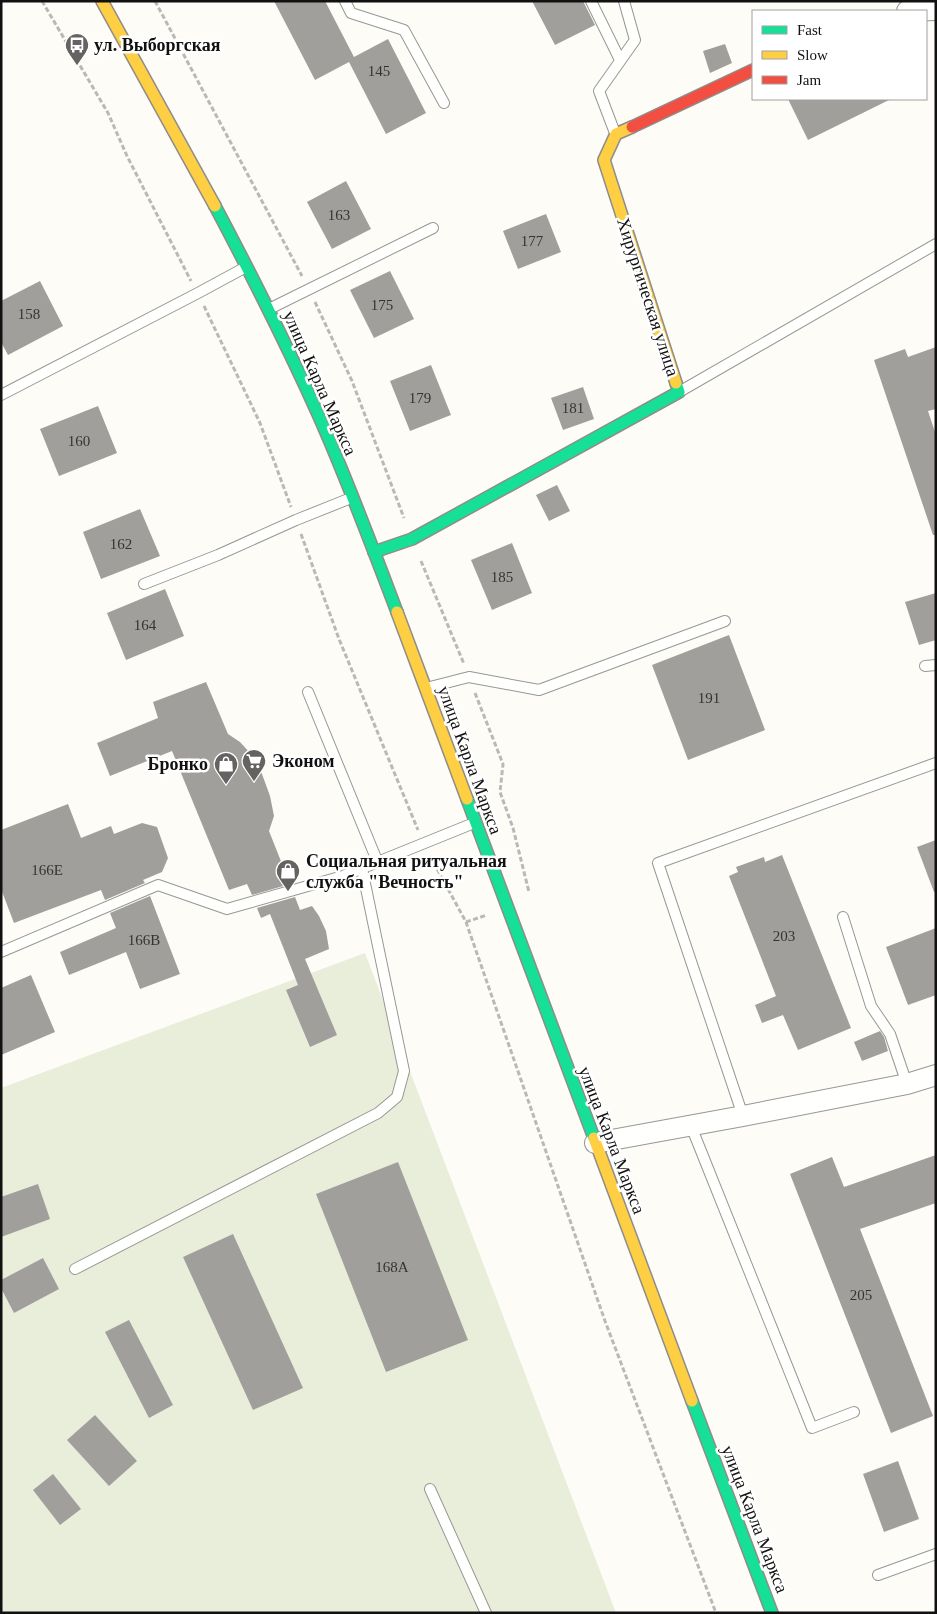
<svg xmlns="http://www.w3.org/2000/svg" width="937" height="1614" viewBox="0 0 937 1614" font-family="'Times New Roman',serif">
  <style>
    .cemetery { fill: #e9eedb }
    .building { fill: #a19f9c }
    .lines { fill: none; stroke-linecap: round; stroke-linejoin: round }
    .lane-casing { stroke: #979795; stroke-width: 12 }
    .street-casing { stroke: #979795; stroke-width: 22 }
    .fast-casing { stroke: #8e8d8b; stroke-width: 14 }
    .slow-casing { stroke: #8e8d8b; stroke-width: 14 }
    .jam-casing { stroke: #8e8d8b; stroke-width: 14 }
    .path { stroke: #b9b9b8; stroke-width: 3; stroke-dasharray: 5 2.5; stroke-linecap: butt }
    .lane { stroke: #fffffe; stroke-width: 10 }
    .street { stroke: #fffffe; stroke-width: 20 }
    .fast { stroke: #16e098; stroke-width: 11 }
    .slow { stroke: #ffcf43; stroke-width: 11 }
    .jam { stroke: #f24e42; stroke-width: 11 }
    .labels { text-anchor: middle; stroke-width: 5; stroke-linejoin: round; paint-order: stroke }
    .number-label { font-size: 15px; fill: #353434 }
    .poi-label { font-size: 18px; font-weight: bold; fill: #111; stroke: #fff; text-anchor: start }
    .street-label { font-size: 18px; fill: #111; stroke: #fff }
  </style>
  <rect width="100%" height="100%" fill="#fdfcf7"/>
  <polygon class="cemetery" points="365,953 616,1613 1,1613 1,1088"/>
  <g class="building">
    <polygon points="274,1 325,1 354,57 388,39 426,113 386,134 349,62 315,80"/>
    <polygon points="532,1 583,1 595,25 555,45"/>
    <polygon points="725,44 732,63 710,73 703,51"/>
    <polygon points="788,99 891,99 808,140"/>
    <polygon points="346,181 371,229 332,249 307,202"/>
    <polygon points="546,214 561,252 518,269 503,231"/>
    <polygon points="390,271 414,319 374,338 350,290"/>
    <polygon points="40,281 63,326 8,355 1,342 1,301"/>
    <polygon points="936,347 936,409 928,411 936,435 936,535 933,535 874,360 905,349 908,357"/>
    <polygon points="431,365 451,415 410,431 390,381"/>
    <polygon points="583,387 594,419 563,430 551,398"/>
    <polygon points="98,406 117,453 59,476 40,429"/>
    <polygon points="557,485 570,511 549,521 536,495"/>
    <polygon points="140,509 160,556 101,579 83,532"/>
    <polygon points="512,543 532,593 492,610 471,560"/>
    <polygon points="165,589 184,636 126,660 107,613"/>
    <polygon points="936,593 936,640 919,645 905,602"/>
    <polygon points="729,635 765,730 688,760 652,665"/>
    <polygon points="206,682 228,734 240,742 251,754 262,774 270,796 274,816 269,831 290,884 252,895 247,884 229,890 172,751 110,776 97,743 158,718 153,702"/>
    <polygon points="68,804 81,838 111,826 114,834 142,823 157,827 168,858 162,872 143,880 145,883 105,900 101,890 14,923 1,889 1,830"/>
    <polygon points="936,840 936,891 934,892 917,847"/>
    <polygon points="782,855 851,1028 798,1050 783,1015 762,1023 755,1005 776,996 729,876 738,872 736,867 764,857 765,862"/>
    <polygon points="150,896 180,974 140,989 126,952 69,975 60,952 116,928 110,913"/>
    <polygon points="295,897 300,910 312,906 319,916 326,931 329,949 305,959 337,1035 310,1047 286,990 298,985 270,914 261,918 257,908"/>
    <polygon points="936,928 936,995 908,1005 886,947"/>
    <polygon points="31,975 55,1032 1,1055 1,988"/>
    <polygon points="880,1031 884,1037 888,1051 862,1061 854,1042"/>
    <polygon points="936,1155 936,1203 860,1229 933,1416 891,1433 790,1174 832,1157 844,1187"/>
    <polygon points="398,1162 468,1340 386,1372 316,1194"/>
    <polygon points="38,1184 50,1219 1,1237 1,1197"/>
    <polygon points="233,1234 303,1388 253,1410 183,1257"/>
    <polygon points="43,1258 59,1289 14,1313 1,1288 1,1280"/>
    <polygon points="129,1320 173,1405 149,1418 105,1332"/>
    <polygon points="95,1415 137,1461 109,1486 67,1440"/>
    <polygon points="898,1461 919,1519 884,1532 863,1474"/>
    <polygon points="53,1474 81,1509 60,1525 33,1490"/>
  </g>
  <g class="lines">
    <g class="lane-casing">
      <g id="lane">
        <polyline points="345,1 351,13 404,30 444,103"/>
        <polyline points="591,1 620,60"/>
        <polyline points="615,133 599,91 635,40 624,1"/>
        <polyline points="269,309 433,228"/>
        <polyline points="679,392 936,244"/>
        <polyline points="1,395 198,293 246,267"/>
        <polyline points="144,584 218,555 296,520 351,498"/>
        <polyline points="925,666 936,665"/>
        <polyline points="426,688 469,677 539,690 725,621"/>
        <polyline points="308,692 378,863"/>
        <polyline points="843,917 871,1006 890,1034 907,1084"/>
        <polyline points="1,952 158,885 227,909 343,876 474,823"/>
        <polyline points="743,1116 658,863 936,763"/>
        <polyline points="691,1126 812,1428 854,1412"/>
        <polyline points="75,1269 378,1113 397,1097 404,1071 362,869"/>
        <polyline points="430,1489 486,1613"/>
        <polyline points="878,1575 936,1554"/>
      </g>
    </g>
    <g class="street-casing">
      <g id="street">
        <polyline points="907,11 936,10"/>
        <polyline points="595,1143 743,1116 907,1084 936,1075"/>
      </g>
    </g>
    <g class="fast-casing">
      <g id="fast">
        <path d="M215,206c36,68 71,137 103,208 29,65 54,132 79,198"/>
        <polyline points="374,552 412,539 679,392 676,383"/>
        <polyline points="467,799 594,1138"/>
        <polyline points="692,1401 772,1613"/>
      </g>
    </g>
    <g class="slow-casing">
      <g id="slow">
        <polyline points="102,1 215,206"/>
        <polyline points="632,127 616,134 604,160 676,383"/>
        <polyline points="397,612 467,799"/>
        <polyline points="594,1138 692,1401"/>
      </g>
    </g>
    <g class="jam-casing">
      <polyline id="jam" points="632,127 753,70"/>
    </g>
    <g class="path">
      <polyline points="42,1 108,113 127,156 191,281"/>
      <polyline points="155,1 302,276"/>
      <polyline points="315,302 352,381 404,518"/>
      <polyline points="204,306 260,423 291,507"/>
      <polyline points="301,534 339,639 418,830"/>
      <polyline points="421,561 464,664"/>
      <polyline points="475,693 503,764 500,792 513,828 529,892"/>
      <polyline points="430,856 466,922 605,1321 716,1613"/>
      <polyline points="466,922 487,915"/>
    </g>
    <use href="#lane" class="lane"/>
    <use href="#street" class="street"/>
    <use href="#fast" class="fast"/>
    <use href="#slow" class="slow"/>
    <use href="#jam" class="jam"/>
  </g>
  <defs>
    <g id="bus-pin" transform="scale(1.25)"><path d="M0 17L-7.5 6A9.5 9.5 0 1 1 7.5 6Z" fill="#646362" stroke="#fff"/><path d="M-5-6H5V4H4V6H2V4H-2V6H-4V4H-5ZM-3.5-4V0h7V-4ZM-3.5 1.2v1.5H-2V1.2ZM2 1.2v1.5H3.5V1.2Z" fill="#fff"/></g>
    <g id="supermarket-pin" transform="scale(1.25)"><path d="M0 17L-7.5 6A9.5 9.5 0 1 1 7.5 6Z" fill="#646362" stroke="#fff"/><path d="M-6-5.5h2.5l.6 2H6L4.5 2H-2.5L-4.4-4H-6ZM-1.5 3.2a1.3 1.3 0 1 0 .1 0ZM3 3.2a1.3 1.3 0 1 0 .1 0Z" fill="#fff"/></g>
    <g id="shop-pin" transform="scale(1.25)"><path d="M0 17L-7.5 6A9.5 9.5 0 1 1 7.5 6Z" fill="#646362" stroke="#fff"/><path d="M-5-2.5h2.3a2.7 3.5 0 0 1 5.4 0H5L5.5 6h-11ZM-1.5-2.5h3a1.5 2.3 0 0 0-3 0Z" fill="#fff"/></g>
  </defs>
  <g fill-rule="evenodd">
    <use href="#bus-pin" x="77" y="45"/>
    <use href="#supermarket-pin" x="254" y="761"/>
    <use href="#shop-pin" x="226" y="764"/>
    <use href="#shop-pin" x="288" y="871"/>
  </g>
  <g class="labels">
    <g class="number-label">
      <text x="379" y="76">145</text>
      <text x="339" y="220">163</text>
      <text x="532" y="246">177</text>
      <text x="382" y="310">175</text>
      <text x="29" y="319">158</text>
      <text x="420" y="403">179</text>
      <text x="573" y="413">181</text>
      <text x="79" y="446">160</text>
      <text x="121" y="549">162</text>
      <text x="502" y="582">185</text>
      <text x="145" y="630">164</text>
      <text x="709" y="703">191</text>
      <text x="47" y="875">166Е</text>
      <text x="784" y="941">203</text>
      <text x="144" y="945">166В</text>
      <text x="392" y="1272">168А</text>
      <text x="861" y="1300">205</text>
    </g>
    <g class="poi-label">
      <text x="94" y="51">ул. Выборгская</text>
      <text x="272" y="767">Эконом</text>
      <text x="208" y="770" text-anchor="end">Бронко</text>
      <text x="306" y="867">Социальная ритуальная<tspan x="306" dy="21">служба "Вечность"</tspan></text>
    </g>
    <g class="street-label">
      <text transform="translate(648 297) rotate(72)" y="6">Хирургическая улица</text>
      <text transform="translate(320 383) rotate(66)" y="6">улица Карла Маркса</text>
      <text transform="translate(470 760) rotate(70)" y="6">улица Карла Маркса</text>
      <text transform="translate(612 1140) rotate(69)" y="6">улица Карла Маркса</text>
      <text transform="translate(755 1519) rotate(69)" y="6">улица Карла Маркса</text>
    </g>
  </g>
  <rect width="937" height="1614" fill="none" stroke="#111111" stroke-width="5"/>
  <rect x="752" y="10" width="175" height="90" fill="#ffffff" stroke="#a0a0a0"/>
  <rect x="762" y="26" width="25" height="8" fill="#16e098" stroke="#a0a0a0"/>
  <text x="797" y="35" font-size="15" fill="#111111">Fast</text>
  <rect x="762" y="51" width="25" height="8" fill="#ffcf43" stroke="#a0a0a0"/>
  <text x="797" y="60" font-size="15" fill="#111111">Slow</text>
  <rect x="762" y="76" width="25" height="8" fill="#f24e42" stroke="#a0a0a0"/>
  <text x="797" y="85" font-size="15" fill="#111111">Jam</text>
</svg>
